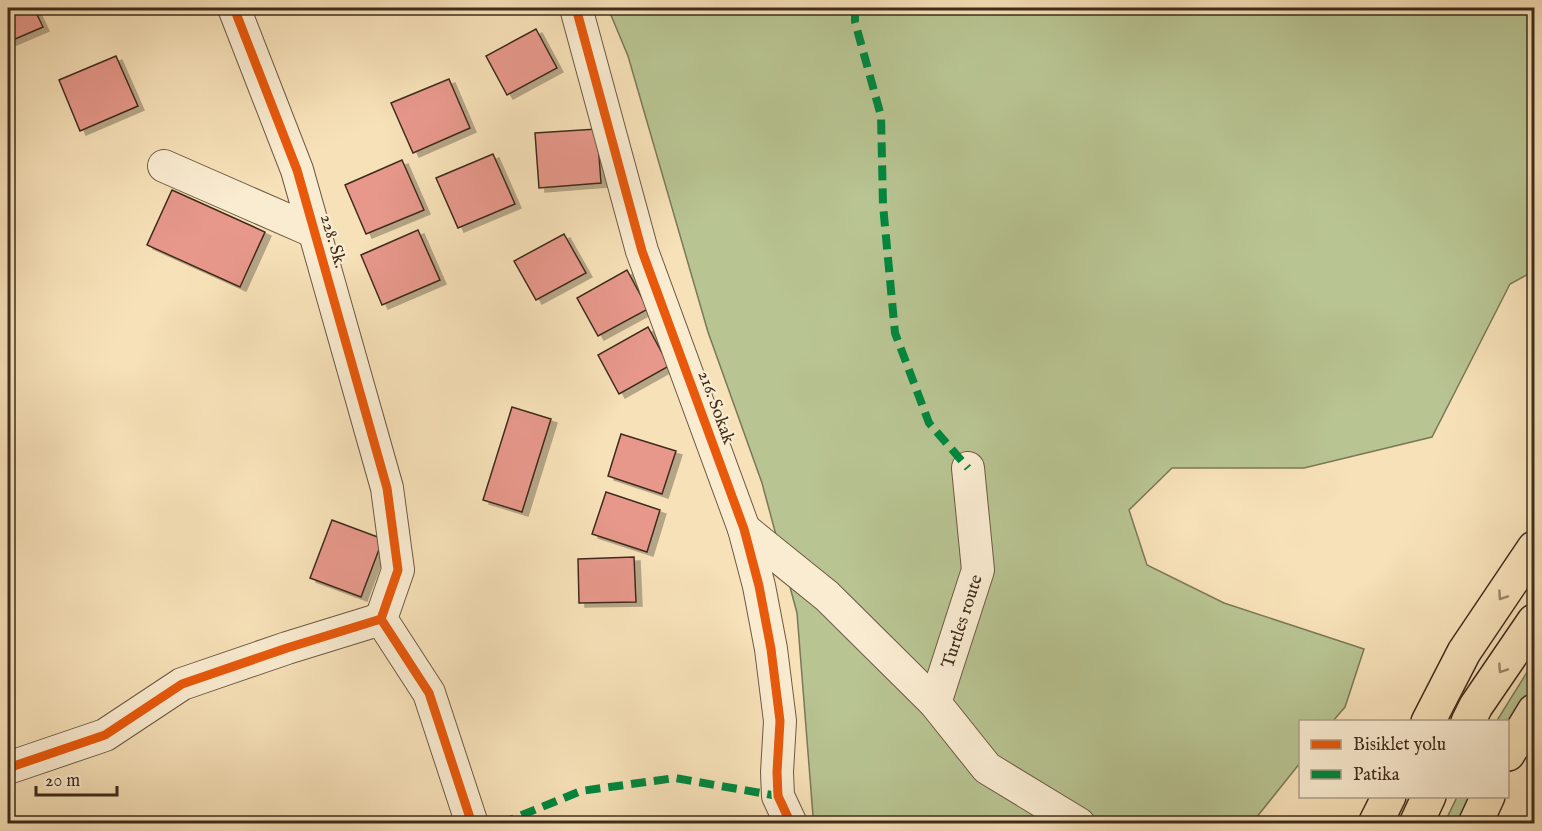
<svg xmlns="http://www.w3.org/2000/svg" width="1542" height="831" viewBox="0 0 1542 831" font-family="'IM FELL English',serif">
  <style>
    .green { fill: #b8c492; stroke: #7c7857; stroke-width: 1.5 }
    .building { fill: #e7988b; stroke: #3f2c1c; stroke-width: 1.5; filter: url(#shadow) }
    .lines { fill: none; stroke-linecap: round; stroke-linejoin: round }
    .minor-casing { stroke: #6d5943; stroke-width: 34 }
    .highway-casing { stroke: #3f2c1c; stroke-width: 36 }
    .minor { stroke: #faecd1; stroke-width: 32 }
    .highway { stroke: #f7e1b8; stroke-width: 33 }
    .quiet { stroke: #00873e; stroke-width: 8; stroke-dasharray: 15 8; stroke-linecap: butt }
    .cycleway-casing { stroke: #faecd1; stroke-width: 13 }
    .cycleway { stroke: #e8590c; stroke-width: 9 }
    .oneway { stroke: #9b866a }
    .labels { text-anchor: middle; stroke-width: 4.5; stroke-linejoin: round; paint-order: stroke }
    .street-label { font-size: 18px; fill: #3f2c1c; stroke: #faecd1 }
  </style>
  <defs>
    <filter id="shadow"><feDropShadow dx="6" dy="4" stdDeviation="0" flood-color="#0004"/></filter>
  </defs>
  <rect width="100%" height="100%" fill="#f7e1b8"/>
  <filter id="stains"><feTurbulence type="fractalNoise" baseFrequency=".00333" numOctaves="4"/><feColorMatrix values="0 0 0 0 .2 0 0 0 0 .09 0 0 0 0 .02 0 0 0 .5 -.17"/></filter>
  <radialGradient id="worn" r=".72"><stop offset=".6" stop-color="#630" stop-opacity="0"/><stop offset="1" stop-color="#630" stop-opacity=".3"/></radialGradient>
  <g class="green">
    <polygon points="608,8 1534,8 1534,271 1510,284 1432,437 1304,468 1172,468 1129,510 1147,565 1224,603 1364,649 1345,707 1333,721 1300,722 1300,763 1252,823 817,823 813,816 797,613 762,483 708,332 628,56"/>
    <polygon points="1534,661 1534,687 1508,729 1508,722 1496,722"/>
    <polygon points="1457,797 1471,797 1457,823 1444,824"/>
  </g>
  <g class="building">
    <polygon points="8,8 34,8 43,27 8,42"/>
    <polygon points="536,29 557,68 507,95 486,56"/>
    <polygon points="116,56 138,106 80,131 59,80"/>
    <polygon points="449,79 470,128 413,153 391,103"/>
    <polygon points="597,129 601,183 539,188 535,133"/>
    <polygon points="493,154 515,204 458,228 436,178"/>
    <polygon points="402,160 424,210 366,234 345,185"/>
    <polygon points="172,190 265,232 240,287 147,245"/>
    <polygon points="418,230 440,280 382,305 361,255"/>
    <polygon points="564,234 586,273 536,300 514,261"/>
    <polygon points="627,270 648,309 598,336 577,298"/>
    <polygon points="648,327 669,366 619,394 598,355"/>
    <polygon points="512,407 551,419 522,512 483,500"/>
    <polygon points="621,434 676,451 662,494 608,476"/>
    <polygon points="606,492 660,510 647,552 592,534"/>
    <polygon points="332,520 383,539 361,597 310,578"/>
    <polygon points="634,557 636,602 579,603 578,559"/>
  </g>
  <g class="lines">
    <g class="minor-casing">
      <g id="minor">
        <polyline points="234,8 297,170 387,488 398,570 381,619 429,693 472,824"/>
        <polyline points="576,8 642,251 744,529 759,586 771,649 780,721 777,772 778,796 791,824"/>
        <polyline points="164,166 315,232"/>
        <polyline points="744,529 827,596 935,703 987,768 1079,824"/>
        <path id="s1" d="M935,703l43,-133 -10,-102"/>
        <polyline points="8,768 105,735 182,684 287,648 381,619"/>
      </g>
    </g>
    <g class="highway-casing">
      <g id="highway">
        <polyline points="1428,722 1464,652 1534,548"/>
        <polyline points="1468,722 1476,706 1534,621"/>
        <polyline points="1508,754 1534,711"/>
        <polyline points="1375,824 1389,796"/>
        <polyline points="1416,824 1429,796"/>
        <polyline points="1475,824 1488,796"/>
      </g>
    </g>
    <use href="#minor" class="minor"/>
    <use href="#highway" class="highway"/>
    <g class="quiet">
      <polyline points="855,8 855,22 881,116 883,205 895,333 929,423 968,468"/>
      <polyline points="500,824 581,791 675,778 778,796"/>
    </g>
    <g class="cycleway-casing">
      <g id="cycleway">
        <polyline points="234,8 297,170 387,488 398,570 381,619 429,693 472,824"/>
        <polyline points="576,8 642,251 744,529 759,586 771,649 780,721 777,772 778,796 791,824"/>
        <polyline points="8,768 105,735 182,684 287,648 381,619"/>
      </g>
    </g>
    <use href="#cycleway" class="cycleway"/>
  </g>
  <defs><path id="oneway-chevron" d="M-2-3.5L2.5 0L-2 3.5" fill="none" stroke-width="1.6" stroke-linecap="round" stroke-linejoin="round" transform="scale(1.5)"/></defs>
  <g class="oneway">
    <use href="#oneway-chevron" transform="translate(1502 596) rotate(124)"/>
    <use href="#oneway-chevron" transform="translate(1502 669) rotate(124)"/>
  </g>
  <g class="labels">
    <g class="street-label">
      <text transform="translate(334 241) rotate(74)" y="6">228. Sk.</text>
      <text transform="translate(717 407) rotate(70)" y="6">216. Sokak</text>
      <text dy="6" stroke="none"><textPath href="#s1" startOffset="86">Turtles route</textPath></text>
    </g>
  </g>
  <rect width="1542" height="831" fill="none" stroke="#f7e1b8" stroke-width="30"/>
  <rect x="9" y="9" width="1524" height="813" fill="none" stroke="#3f2c1c" stroke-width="3"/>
  <rect x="15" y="15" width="1512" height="801" fill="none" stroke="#3f2c1c" stroke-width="1.5"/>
  <rect x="1299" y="720" width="210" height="78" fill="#faecd1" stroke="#af9f89" stroke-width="1.5"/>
  <rect x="1311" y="740" width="30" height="9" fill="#e8590c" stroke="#af9f89" stroke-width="1.5"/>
  <text x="1353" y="750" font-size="18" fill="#3f2c1c">Bisiklet yolu</text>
  <rect x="1311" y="770" width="30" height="9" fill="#00873e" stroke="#af9f89" stroke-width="1.5"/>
  <text x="1353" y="780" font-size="18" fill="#3f2c1c">Patika</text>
  <path d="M36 786v9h81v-9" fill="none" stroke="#3f2c1c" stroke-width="3"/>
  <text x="45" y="786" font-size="18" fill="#3f2c1c" stroke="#faecd1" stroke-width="4.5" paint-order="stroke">20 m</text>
  <rect width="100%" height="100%" filter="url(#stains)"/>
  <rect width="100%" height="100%" fill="url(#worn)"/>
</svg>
